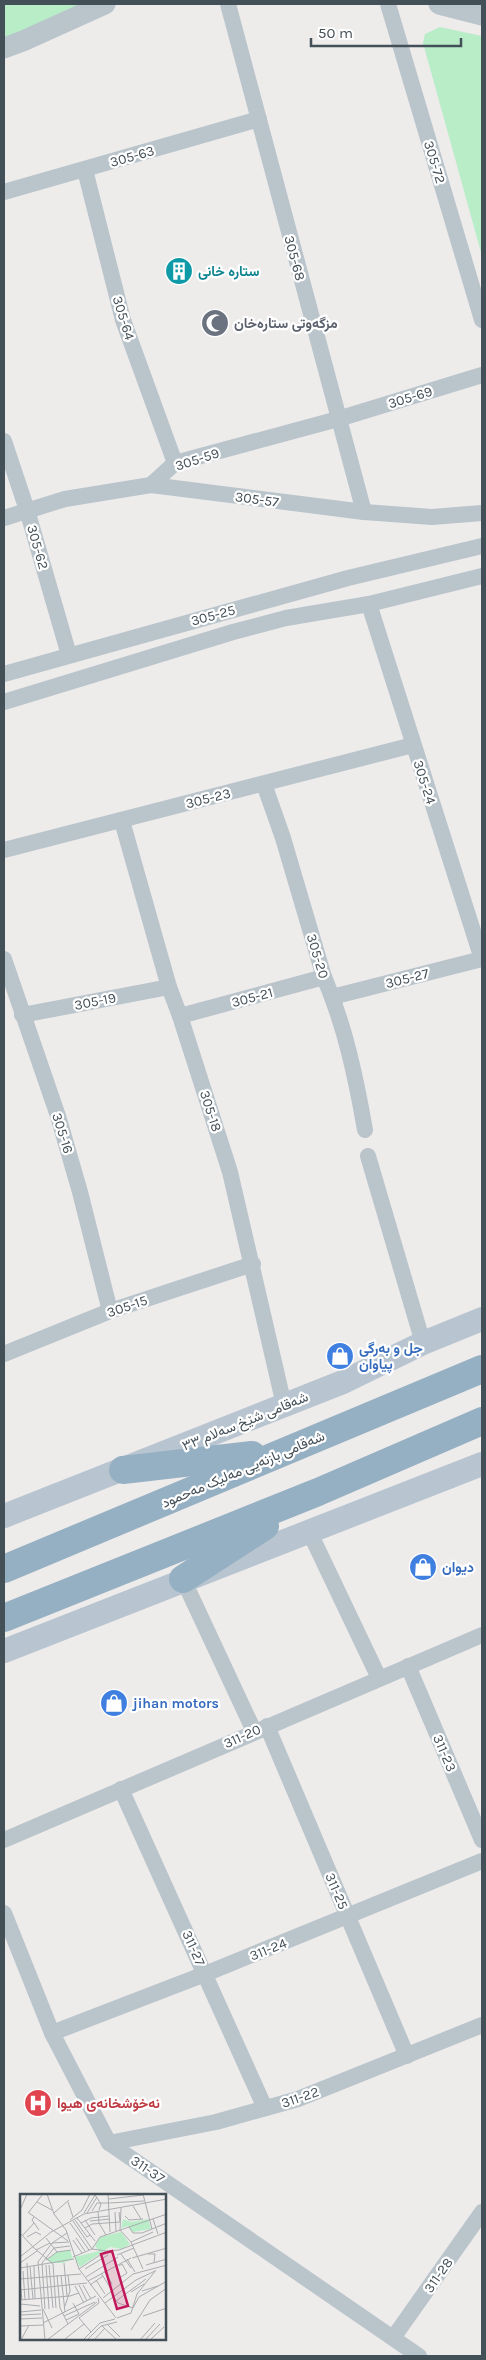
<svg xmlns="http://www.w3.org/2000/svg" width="486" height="2360" viewBox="0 0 486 2360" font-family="Karla,Vazirmatn,sans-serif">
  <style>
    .green { fill: #b8edc8 }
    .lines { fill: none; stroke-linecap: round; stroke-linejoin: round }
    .minor { stroke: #b9c4cb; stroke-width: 16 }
    .tertiary { stroke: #b9c4cb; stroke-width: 21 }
    .secondary { stroke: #b8c5d0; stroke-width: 24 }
    .trunk { stroke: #96b0c3; stroke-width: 28 }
    .labels { text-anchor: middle; stroke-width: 4.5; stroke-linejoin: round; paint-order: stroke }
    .street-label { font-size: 14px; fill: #445058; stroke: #fff }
    .culture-label { font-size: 14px; font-weight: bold; fill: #0d838f; stroke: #fff; text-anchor: start }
    .worship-label { font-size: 14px; font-weight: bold; fill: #5b616d; stroke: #fff; text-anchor: start }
    .shop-label { font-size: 14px; font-weight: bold; fill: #366cbe; stroke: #fff; text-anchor: start }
    .health-label { font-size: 14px; font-weight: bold; fill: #be3a42; stroke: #fff; text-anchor: start }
    .inset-road { fill: none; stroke: #aaadb0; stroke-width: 1 }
    .view { fill: #c2185b; fill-opacity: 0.15; stroke: #c2185b; stroke-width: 2.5 }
    .inset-edge { fill: none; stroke: #445058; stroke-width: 2.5 }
  </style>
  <rect width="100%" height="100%" fill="#eeebeb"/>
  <g class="green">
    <polygon points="4,4 95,4 4,44"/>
    <polygon points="440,27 482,36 482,256 423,43 425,34"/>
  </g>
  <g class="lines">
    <g class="minor">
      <polyline points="228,4 364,512"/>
      <polyline points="388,4 482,320"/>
      <polyline points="85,170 123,320 175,463"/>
      <polyline points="4,192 259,119"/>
      <polyline points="4,441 27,510 69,655"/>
      <polyline points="151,485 364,512 432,517 482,513"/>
      <polyline points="4,518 65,499 151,485 175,463 338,419 482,375"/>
      <polyline points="369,604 482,959"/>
      <polyline points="4,674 348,578 482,546"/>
      <polyline points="4,702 233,632 286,618 369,604 482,576"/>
      <path d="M264,784l19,54 41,139c21,49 32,101 41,153"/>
      <polyline points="122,821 169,987 180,1016 230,1172 284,1405"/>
      <polyline points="4,850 413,745"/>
      <polyline points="4,959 58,1116 80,1192 110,1311"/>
      <polyline points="332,997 482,959"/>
      <polyline points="22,1015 169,987"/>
      <polyline points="180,1016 324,977"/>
      <polyline points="368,1156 423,1343"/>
      <polyline points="4,1354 110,1311 253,1264"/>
      <polyline points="309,1531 379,1678"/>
      <polyline points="183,1579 254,1731"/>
      <polyline points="408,1666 482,1840"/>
      <polyline points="267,1726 407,2056"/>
      <polyline points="121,1789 265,2108"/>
      <polyline points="4,1840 482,1635"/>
      <polyline points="4,1913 52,2033 109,2143 419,2356"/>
      <polyline points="52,2033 205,1974 482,1861"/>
      <polyline points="109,2143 216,2122 298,2099 482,2025"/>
      <polyline points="393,2338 482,2212"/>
    </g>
    <g class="tertiary">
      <polyline points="439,4 482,15"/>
      <polyline points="4,48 23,41 105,4"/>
    </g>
    <g class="secondary">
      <polyline points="4,1516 343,1382 423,1343 482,1319"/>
      <polyline points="4,1651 482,1464"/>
    </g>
    <g class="trunk">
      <polyline points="123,1470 252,1455"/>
      <polyline points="4,1569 482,1369"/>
      <polyline points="183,1579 265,1526"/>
      <polyline points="4,1618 318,1492 482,1421"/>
    </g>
  </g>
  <defs>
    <g id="building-disc" transform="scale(1.4375)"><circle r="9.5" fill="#0f9aa8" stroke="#fff"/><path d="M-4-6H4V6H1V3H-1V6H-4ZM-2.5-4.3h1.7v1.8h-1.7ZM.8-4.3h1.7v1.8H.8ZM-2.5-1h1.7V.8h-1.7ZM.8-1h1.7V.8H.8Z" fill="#fff"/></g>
    <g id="mosque-disc" transform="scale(1.4375)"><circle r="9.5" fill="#6b7280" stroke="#fff"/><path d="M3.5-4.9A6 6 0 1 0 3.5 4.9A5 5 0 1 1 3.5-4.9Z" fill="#fff"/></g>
    <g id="shop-disc" transform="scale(1.4375)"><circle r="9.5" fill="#3f7fe0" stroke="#fff"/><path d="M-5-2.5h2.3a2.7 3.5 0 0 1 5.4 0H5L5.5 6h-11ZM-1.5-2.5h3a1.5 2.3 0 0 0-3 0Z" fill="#fff"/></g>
    <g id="hospital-disc" transform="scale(1.4375)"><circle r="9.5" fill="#e0444e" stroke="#fff"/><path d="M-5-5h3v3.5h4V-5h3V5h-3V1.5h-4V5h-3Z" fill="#fff"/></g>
  </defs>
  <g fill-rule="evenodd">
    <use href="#building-disc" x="179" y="271"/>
    <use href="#mosque-disc" x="215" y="323"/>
    <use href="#shop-disc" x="340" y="1356"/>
    <use href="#shop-disc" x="423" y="1567"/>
    <use href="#shop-disc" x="114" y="1703"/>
    <use href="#hospital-disc" x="38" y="2103"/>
  </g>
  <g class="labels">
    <g class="street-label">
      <text transform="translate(132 156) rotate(-16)" y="5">305-63</text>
      <text transform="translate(435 162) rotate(73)" y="5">305-72</text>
      <text transform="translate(295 258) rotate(75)" y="5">305-68</text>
      <text transform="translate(124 318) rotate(73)" y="5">305-64</text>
      <text transform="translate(410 397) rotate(-17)" y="5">305-69</text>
      <text transform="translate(197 459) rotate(-18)" y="5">305-59</text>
      <text transform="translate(257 499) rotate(8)" y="5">305-57</text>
      <text transform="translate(38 547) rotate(74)" y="5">305-62</text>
      <text transform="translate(213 615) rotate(-15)" y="5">305-25</text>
      <text transform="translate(425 782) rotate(72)" y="5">305-24</text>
      <text transform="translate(208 798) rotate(-14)" y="5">305-23</text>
      <text transform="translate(318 956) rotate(73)" y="5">305-20</text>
      <text transform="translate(407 978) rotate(-14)" y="5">305-27</text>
      <text transform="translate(252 997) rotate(-15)" y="5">305-21</text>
      <text transform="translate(95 1001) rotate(-11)" y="5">305-19</text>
      <text transform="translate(211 1111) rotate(72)" y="5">305-18</text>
      <text transform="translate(63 1133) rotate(73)" y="5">305-16</text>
      <text transform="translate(127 1306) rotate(-19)" y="5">305-15</text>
      <text transform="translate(245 1421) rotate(-22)" y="5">شەقامی شێخ سەلام ٣٣</text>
      <text transform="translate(243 1469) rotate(-23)" y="5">شەقامی بازنەیی مەلیک مەحمود</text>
      <text transform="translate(242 1736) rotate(-24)" y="5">311-20</text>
      <text transform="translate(445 1753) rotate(67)" y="5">311-23</text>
      <text transform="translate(337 1891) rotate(67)" y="5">311-25</text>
      <text transform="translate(194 1948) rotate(66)" y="5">311-27</text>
      <text transform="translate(268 1949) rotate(-22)" y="5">311-24</text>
      <text transform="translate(300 2097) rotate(-19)" y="5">311-22</text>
      <text transform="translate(148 2169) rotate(34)" y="5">311-37</text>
      <text transform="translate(438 2275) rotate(-55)" y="5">311-28</text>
    </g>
    <g class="culture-label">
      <text x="198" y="276">ستاره خانی</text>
    </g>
    <g class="worship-label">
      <text x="234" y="328">مزگەوتی ستارەخان</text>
    </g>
    <g class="shop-label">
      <text x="359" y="1353">جل و بەرگی<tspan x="359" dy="16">پیاوان</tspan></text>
      <text x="442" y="1572">دیوان</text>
      <text x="133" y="1708">jihan motors</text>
    </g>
    <g class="health-label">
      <text x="57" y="2108">نەخۆشخانەی هیوا</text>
    </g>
  </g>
  <g transform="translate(20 2194)">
    <rect width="146" height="146" fill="#eeebeb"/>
    <path d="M103,25l8,3 17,-3 3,10 -18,3 -5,-6 -7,2zM101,38l9,12 -8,5 -12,-2 -30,20 -5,-10 24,-6 -4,-5 5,-9zM50,56l3,9 -10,4h-11l-5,-3 10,-8z" fill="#b8edc8"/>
    <path class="inset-road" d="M27,0l7,20 12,16 13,39 37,49M88,0l2,38M123,0l9,35M75,1l6,9 -2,6M89,5l34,-4M17,8l15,8M48,8l5,15M89,9l35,-2M113,12l8,13M101,14l-1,22 11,12 12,27M0,16l7,-16M72,17l5,-8h11M78,18l1,11 7,12M95,18l1,19M8,19l15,-19M9,19l25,18M34,19l15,-13M64,19l11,-18M67,19l10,-16M105,22l4,4 14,-1M14,23l-2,3 7,10M57,24l18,23M133,25l5,15M50,26l12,-10 8,-16M55,26l12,17 3,-2M65,26l10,15M53,27l19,28 14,2M70,27l20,-2M50,29l19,27M61,29l10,-5 18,-2M109,33l4,6h9l25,-10M65,34l7,-4 28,-2 -1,-10M34,37l14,10M0,39l13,14M3,41l11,-12M7,43l9,-5 5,3M26,44l11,14M56,44l9,13M53,46l9,13M111,48l22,-10M32,49l17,-1M13,53l20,17 3,44M16,56l14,-7M101,60l10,14M128,60h7l-1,9M97,61l17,-7M0,63l31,-25 33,-18 83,-15M53,63l19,-8 8,-12 67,-23M112,64l35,-10M107,65l8,13M26,66l11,-8 14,-2M0,69l17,-12M7,69l2,36M44,69l3,33M26,71l3,44M29,71l4,43M126,71l21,-6M14,72l1,33M99,72l3,-2 5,9 -6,4M10,73l3,32M0,74l54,-9M59,75l27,-18 13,-1 48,-18M65,75l23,-14M3,77l2,29M84,77l8,13M81,79l10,16M37,81l3,33 8,16M41,81l4,37M66,83l32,-20M0,85l61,-5M76,86l9,14M68,87l43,-23M0,88l2,18M59,91l8,16M63,91l8,14M70,91l13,-9M55,92l9,17M0,96l67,-7M122,97l16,-5M111,98l13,-8M93,103l5,6 15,5 6,-11 28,-16M83,104l30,-24 34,-9M0,106l50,-4 9,-3M96,107l30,-22M85,109l31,-23 19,-9M0,110l20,2M45,112l5,-15 -2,-16M23,115l9,19M25,115l-3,-46 12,-15 16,-2M0,118l21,-2M0,121l21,-1M44,122l31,-14M123,122l24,-8M59,124l12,14M59,124l20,-15 -1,-5M97,124l14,-5 6,-19 19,-24M0,125l22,-1M46,126l13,-6 -6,-11M23,129l53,-27M87,130l13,13M0,132l23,-1M82,132l15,14M111,136l19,-30 17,-12M45,145l19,-15M1,146l8,-15M25,146l-7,-78 14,-19 15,-10M27,146l50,-38M63,146l17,-17 15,-4M67,146l14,-14 16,-4M74,146l11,-12M120,146l15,-17M125,146l15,-16M130,146l14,-13"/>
    <path class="view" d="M92,57l16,55 -11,3 -16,-55z"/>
    <rect width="146" height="146" class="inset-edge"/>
  </g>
  <rect width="486" height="2360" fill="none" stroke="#445058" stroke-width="10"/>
  <path d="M311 38v8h150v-8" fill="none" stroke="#445058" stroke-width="2.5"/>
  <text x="318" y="38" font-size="15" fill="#445058" stroke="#ffffff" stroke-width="4" paint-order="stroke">50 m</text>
</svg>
